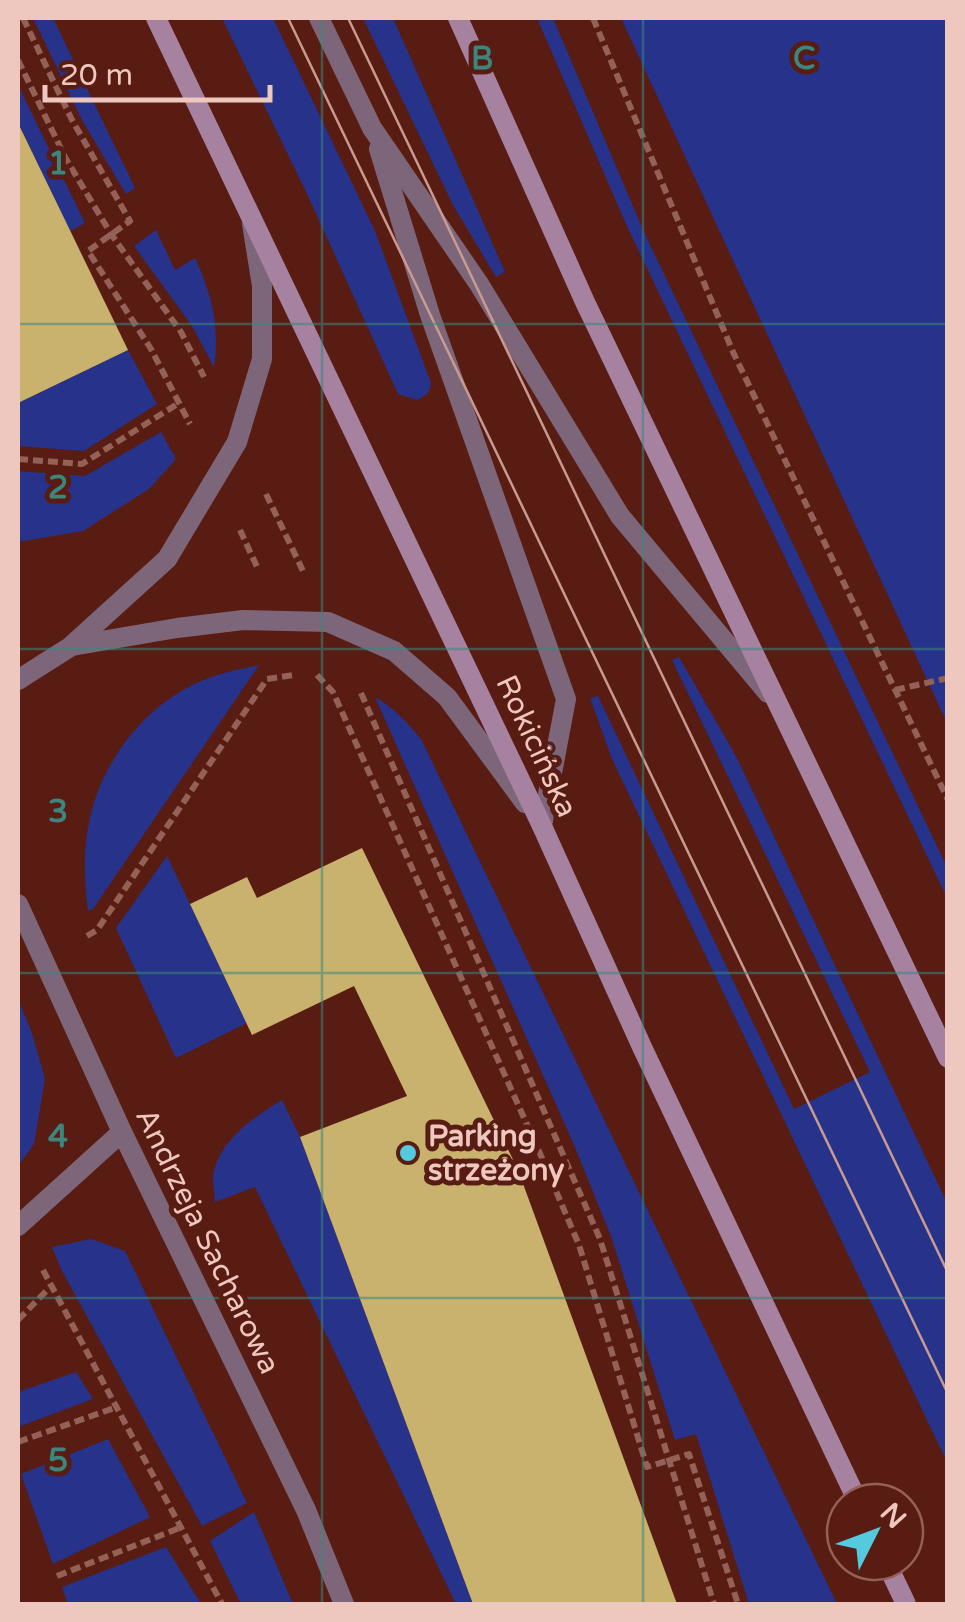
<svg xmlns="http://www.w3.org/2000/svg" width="965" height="1622" viewBox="0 0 965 1622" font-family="'Varela Round',sans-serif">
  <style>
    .green { fill: #27328a }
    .building { fill: #c9b26e }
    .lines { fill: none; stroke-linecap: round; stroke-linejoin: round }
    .path { stroke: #946158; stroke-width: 6; stroke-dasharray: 10 5; stroke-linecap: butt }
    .lane { stroke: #7d6679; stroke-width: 20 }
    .street { stroke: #7d6679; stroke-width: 20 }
    .secondary { stroke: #a682a0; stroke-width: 20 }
    .tram { stroke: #c79b92; stroke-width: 2.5 }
    .grid { fill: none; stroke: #3c867e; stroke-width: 2.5; stroke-opacity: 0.55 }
    .poi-dot { fill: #55cadf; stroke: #581c13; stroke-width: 4 }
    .labels { text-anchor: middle; stroke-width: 10; stroke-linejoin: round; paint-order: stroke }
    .street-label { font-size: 30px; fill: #eec7bf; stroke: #581c13 }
    .poi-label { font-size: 30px; font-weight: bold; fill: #eec7bf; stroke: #581c13; text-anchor: start }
    .grid-label { font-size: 32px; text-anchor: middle; font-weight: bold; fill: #3c867e; stroke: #581c13; stroke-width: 10; stroke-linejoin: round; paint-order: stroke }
  </style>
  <rect width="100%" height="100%" fill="#581c13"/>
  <g class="green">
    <polygon points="33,18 53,18 135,188 126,194 82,120"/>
    <path d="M222,18h51l102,213 56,152c-1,10 -5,13 -14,17l-19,-6 -90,-198z"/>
    <polygon points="363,18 393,18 505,272 496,277 453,205"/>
    <polygon points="537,18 553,18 644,232 947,867 947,898 625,222"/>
    <polygon points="621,18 947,18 947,723"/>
    <polygon points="18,85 85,223 70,231 18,122"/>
    <path d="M156,230l19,40 20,-12c17,36 25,69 19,109l-22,-41 -58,-80z"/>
    <polygon points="128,350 157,404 84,451 18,446 18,403"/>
    <polygon points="161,432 176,459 149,489 83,531 18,542 18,471 85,476"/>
    <polygon points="679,657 737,758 947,1203 947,1462 612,759 590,698 598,696 794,1109 870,1072 672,660"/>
    <path d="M259,665l-166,244 -5,2c-4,-31 -5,-63 2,-93 13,-60 59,-117 116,-139 17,-7 36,-10 53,-14z"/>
    <path d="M375,697c19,11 32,25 46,42l416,865h-88l-53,-170 -21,6 -64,-204 -37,-91z"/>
    <polygon points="167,856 247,1023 176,1058 116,928"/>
    <polygon points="18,999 32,1033 45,1079 34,1144 18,1166"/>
    <path d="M282,1100l18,37 173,467h-17l-201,-417 -40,15c0,-7 -2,-17 -2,-24 4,-37 41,-61 69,-78z"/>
    <polygon points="91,1239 125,1251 247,1503 202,1526 62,1271 52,1247"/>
    <polygon points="76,1372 93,1399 18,1427 18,1392"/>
    <polygon points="108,1439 150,1517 53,1564 21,1474"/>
    <polygon points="254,1512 293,1604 241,1604 210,1541"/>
    <polygon points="166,1547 201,1604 68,1604 62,1587"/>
  </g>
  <g class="building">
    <polygon points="18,123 128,350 18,403"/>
    <polygon points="362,848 518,1170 677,1604 473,1604 300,1137 407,1096 354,986 252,1035 190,904 247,877 257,898"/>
  </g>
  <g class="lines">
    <g class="path">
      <polyline points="23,18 72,120 130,221 88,251 151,349 190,424"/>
      <polyline points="593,18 733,352 948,800"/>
      <polyline points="18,60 66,159 111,234 181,332 204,377"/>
      <polyline points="18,459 82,464 179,403"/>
      <polyline points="266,494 304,573"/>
      <polyline points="240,530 258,569"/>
      <polyline points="317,675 333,692 542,1158 579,1245 647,1467 689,1454 738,1604"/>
      <polyline points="895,690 948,678"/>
      <polyline points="361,693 600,1239 714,1604"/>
      <polyline points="87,936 97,930 267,679 294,675"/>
      <polyline points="43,1270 222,1604"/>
      <polyline points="18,1320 51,1286"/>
      <polyline points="18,1442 117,1407"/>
      <polyline points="57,1576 182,1527"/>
    </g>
    <g class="lane">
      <polyline points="319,18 372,128 479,284 620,516 768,693"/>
      <polyline points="379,149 430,315 566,699 542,826"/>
    </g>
    <g class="street">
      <polyline points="72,646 177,628 243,620 328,622 394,651 447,697 525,803"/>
      <polyline points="18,680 70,647 167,559 237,442 262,359 262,286 252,224"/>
      <polyline points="18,904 122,1132 306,1510 344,1604"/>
      <polyline points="18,1226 122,1132"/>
    </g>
    <g class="secondary">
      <polyline points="156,18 542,826 642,1047 858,1502"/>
      <polyline points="458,18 585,302 948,1058"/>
      <polyline points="886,1562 906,1604"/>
    </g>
    <g class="tram">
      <polyline points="288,18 948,1394"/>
      <polyline points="348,18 948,1273"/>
    </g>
  </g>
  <path class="grid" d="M322,18v1586M643,18v1586M18,324h930M18,649h930M18,973h930M18,1298h930"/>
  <circle class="poi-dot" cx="408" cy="1153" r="10"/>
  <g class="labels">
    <g class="street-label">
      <text transform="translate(537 746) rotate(65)" y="10">Rokicińska</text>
      <text transform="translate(208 1241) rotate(64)" y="10">Andrzeja Sacharowa</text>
    </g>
    <g class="poi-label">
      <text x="428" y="1146">Parking<tspan x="428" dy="34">strzeżony</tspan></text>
    </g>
  </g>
  <g class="grid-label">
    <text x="482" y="69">B</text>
    <text x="804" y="69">C</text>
    <text x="58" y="174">1</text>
    <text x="58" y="498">2</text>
    <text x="58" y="822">3</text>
    <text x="58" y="1147">4</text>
    <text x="58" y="1471">5</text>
  </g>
  <rect width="965" height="1622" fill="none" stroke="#eec7bf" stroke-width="40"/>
  <g transform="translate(875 1532) rotate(48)"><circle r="48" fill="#581c13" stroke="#946058" stroke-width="2.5"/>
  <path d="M0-8L18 38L0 25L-18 38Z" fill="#55cadf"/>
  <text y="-15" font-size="28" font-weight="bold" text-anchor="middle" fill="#eec7bf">N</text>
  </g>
  <path d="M45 85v15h225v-15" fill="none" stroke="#eec7bf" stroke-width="5"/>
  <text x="60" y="85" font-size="30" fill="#eec7bf" stroke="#581c13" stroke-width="8" paint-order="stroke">20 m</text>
</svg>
